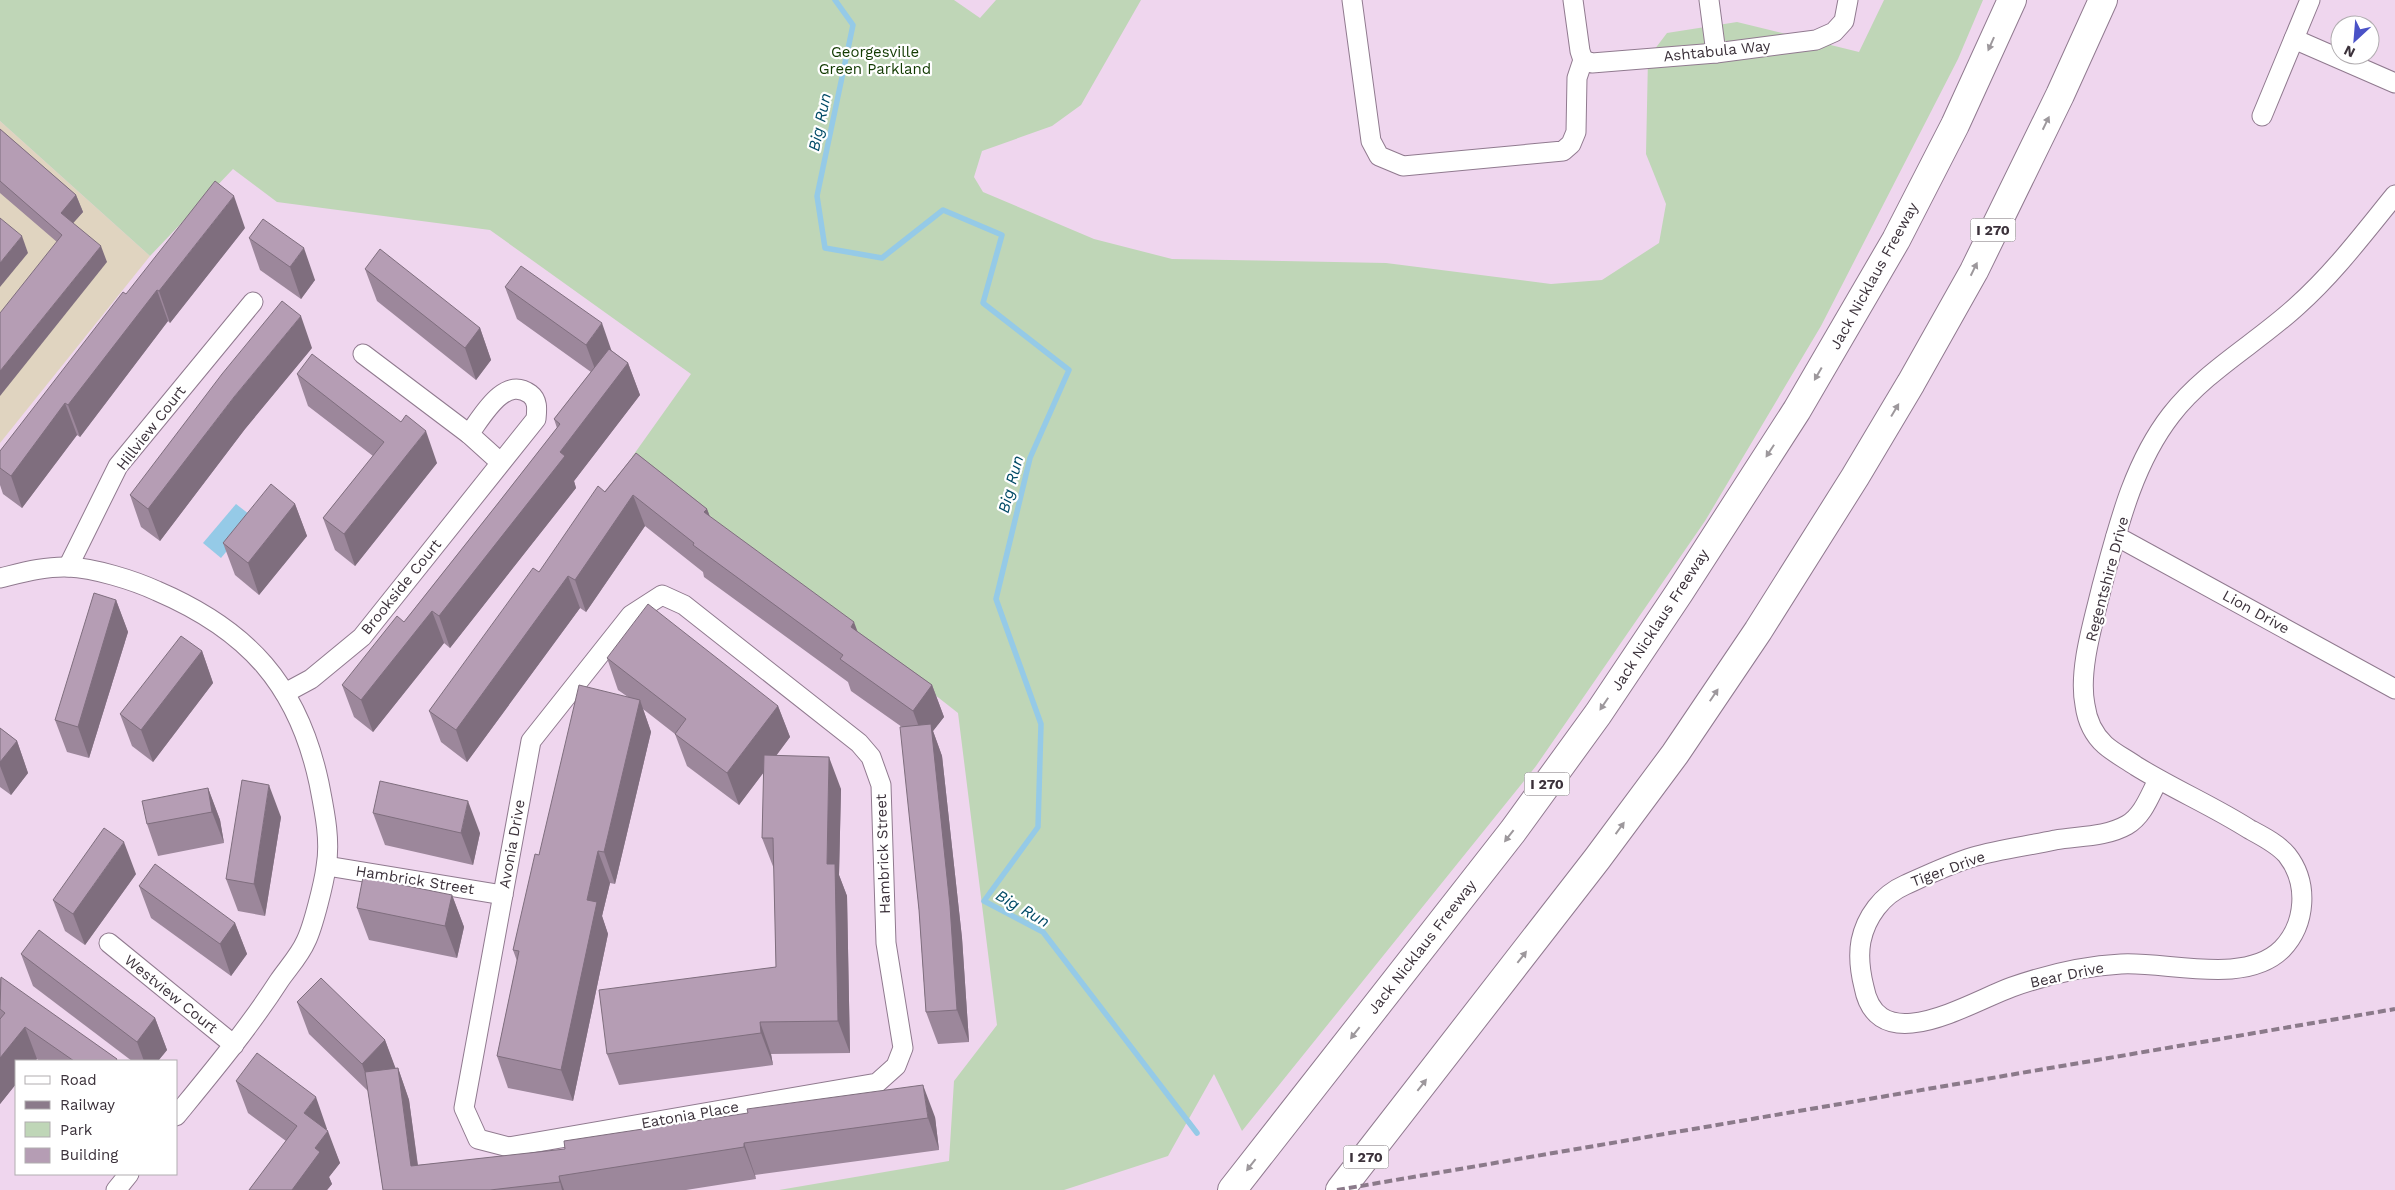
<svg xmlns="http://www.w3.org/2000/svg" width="2395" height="1190" viewBox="0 0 2395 1190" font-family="'Work Sans',sans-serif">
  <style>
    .commercial { fill: #e0d4c0 }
    .green { fill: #bfd6b7 }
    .water { fill: #95cae7 }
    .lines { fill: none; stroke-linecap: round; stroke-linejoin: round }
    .stream { stroke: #95cae7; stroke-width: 5.5 }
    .street-casing { stroke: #907a8f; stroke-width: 21 }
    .highway-casing { stroke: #907a8f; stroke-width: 30 }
    .street { stroke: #fff; stroke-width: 19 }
    .highway { stroke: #fff; stroke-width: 28 }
    .rail { stroke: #8b7a8a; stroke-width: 4; stroke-dasharray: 8 4; stroke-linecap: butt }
    .wall { fill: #9c879b }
    .shaded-wall { fill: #7f6e7e }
    .building { fill: #b59db4; stroke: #7f6e7e }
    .oneway { fill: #9d989c }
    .labels { text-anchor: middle; stroke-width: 4.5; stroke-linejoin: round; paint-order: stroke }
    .shield { fill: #fff; stroke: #766f75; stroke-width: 1 }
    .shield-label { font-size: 14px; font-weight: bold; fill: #3b313a }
    .street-label { font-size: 15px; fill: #3b313a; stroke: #fff }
    .park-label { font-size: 15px; fill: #113a00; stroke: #fff }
    .water-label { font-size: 16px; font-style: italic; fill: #004a66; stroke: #fff }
  </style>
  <rect width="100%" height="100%" fill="#efd6ee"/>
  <polygon class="commercial" points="0,121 150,256 0,443"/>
  <polygon class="green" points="0,0 954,0 980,18 996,0 1141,0 1081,105 1052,126 982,151 974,177 983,192 1094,239 1172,259 1386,263 1551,284 1602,280 1659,243 1666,204 1646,154 1648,58 1667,33 1737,22 1859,52 1884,0 1983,0 1958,59 1821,326 1705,521 1536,766 1242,1131 1214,1074 1168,1156 1064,1190 779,1190 949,1161 954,1081 997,1025 958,713 632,457 691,374 490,230 277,202 233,169 150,256 0,121"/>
  <polygon class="water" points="236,504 254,518 221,558 203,543"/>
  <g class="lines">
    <polyline class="stream" points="835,0 853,25 817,196 825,248 882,258 943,210 1002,235 983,303 1069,370 1030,458 996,599 1041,724 1038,827 984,901 1043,932 1197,1133"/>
    <g class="street-casing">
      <g id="street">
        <polyline points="1352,0 1371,141 1379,156 1403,166 1563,151 1571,144 1576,132 1577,78 1583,60 1580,51 1573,0"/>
        <polyline points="1709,0 1716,53"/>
        <polyline points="2294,39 2395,83"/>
        <polyline points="1583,60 1592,63 1716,53 1816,40 1834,32 1844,21 1848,0"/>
        <polyline points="2262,116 2310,0"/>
        <polyline points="363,354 469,434 500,462"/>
        <polyline points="2116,536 2395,689"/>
        <polyline points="68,567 118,466 253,302"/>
        <path d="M0,578c21,-5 46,-12 68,-11 26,1 65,13 89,24 91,39 141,94 162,192 5,26 12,57 7,84 -2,16 -13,60 -20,74 -6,14 -18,27 -27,40 -31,48 -67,91 -103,135"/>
        <polygon points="662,595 684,605 859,743 871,757 881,785 886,943 903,1048 896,1066 877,1083 509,1147 478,1139 464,1108 531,741 631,615"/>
        <path d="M285,693l26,-14 51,-42 174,-218c1,-10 2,-19 -6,-25 -26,-19 -48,23 -61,40"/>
        <path d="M2158,780c-8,15 -15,36 -31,45 -21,12 -48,11 -72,15 -27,6 -55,9 -82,17 -23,7 -46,18 -68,28 -23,10 -39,32 -44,56 -3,16 -1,30 3,46 14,74 106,15 148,0 34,-12 72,-21 109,-23 46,-3 124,22 161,-15 24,-25 27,-66 5,-94 -9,-11 -25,-19 -38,-26 -36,-23 -76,-40 -113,-63 -10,-7 -22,-13 -31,-21 -11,-10 -18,-25 -20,-40 -7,-35 9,-85 17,-119 16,-59 31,-122 69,-171 34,-44 86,-72 126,-109 37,-33 67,-73 98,-111"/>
        <polyline points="327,866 503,895"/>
        <polyline points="109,943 234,1045"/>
        <polyline points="116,1190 129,1174"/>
      </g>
    </g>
    <g class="highway-casing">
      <g id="highway">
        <polyline points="1232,1190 1513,831 1598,714 1679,593 1797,410 1896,240 1955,125 2012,0"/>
        <polyline points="1340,1190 1597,859 1675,754 1758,631 1855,477 1911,383 1974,271 2060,95 2103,0"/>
      </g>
    </g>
    <use href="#street" class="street"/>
    <use href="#highway" class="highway"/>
    <polyline class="rail" points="1337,1190 2395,1009"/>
  </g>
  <g class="wall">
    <polygon points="0,129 76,195 83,212 73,223 107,262 57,242 0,193"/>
    <polygon points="245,228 170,323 168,321 80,437 77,435 22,508 3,494 0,485 0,451 126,294"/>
    <polygon points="249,238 315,280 301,299 260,270"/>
    <polygon points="365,269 480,328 491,360 476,380 377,301"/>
    <polygon points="505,287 612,351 628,363 640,395 574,481 576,488 450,648 444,643 373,732 354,717 342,685 404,622 499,502 557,428 554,419 591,372 517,319"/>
    <polygon points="312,348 245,429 160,541 141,527 130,495"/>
    <polygon points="297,374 437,463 355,566 335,550 323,518 373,456 308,406"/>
    <polygon points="636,453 707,509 710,517 858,632 932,685 944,717 933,731 942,756 962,938 969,1042 938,1044 926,1012 919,910 902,727 851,691 848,682 704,577 703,572 645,526 586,612 580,608 467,762 441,742 429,711 539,572"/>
    <polygon points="295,504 307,536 259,595 235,575 223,543"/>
    <polygon points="116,600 128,632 89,758 67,752 55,720"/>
    <polygon points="202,651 213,683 153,762 132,746 120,714"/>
    <polygon points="607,658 778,706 790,737 776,756 841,789 839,875 847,896 850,1053 771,1054 773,1065 619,1085 607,1054 776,967 774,869 762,838 764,772 739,805 687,766 675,734 643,709 651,732 615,884 610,883 602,916 608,934 573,1101 508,1088 497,1056 517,961 513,950 539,855 628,697 618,690"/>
    <polygon points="0,728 17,741 28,773 11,795 0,787"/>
    <polygon points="208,788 220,820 224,843 158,856 147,824"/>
    <polygon points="373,813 480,833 473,865 385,845"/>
    <polygon points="281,817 265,916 238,911 226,879"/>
    <polygon points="136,874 85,945 65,931 53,900"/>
    <polygon points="139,886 235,923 247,954 231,976 151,918"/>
    <polygon points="452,895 464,927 457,958 369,940 357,908"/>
    <polygon points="21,954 155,1018 167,1050 158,1061 132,1061 33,986"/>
    <polygon points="0,978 117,1059 118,1061 40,1061 37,1059 35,1061 16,1061 16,1084 0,1104"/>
    <polygon points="297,1002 385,1040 395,1068 398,1068 409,1100 418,1165 935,1117 939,1150 755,1175 756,1179 686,1190 383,1190 368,1091 309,1034"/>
    <polygon points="236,1081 327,1129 326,1129 340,1163 329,1177 332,1184 327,1190 249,1190 286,1141 248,1113"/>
  </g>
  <g class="shaded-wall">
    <polygon points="76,195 83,212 67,230 61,213"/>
    <polygon points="234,196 245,228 170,323 159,291"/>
    <polygon points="22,236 28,253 0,287 0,263"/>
    <polygon points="101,246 107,262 0,396 0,371"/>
    <polygon points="304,248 315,280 301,299 290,267"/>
    <polygon points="157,290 168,321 80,437 68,405"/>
    <polygon points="301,316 312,348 245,429 160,541 148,509 234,397"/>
    <polygon points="602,323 613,355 598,377 586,345"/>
    <polygon points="480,328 491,360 476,380 465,348"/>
    <polygon points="628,363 640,395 574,481 576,488 450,648 439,616 560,452"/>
    <polygon points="65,403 77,435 22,508 11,476"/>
    <polygon points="426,431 437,463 355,566 344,534"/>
    <polygon points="633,495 645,526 586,612 575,580"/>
    <polygon points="295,504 307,536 259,595 248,563"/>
    <polygon points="707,509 719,541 704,512"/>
    <polygon points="568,576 580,608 467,762 456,730"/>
    <polygon points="116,600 128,632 89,758 78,727"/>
    <polygon points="432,611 444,643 373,732 361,700"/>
    <polygon points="854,622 866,654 851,627"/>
    <polygon points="202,651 213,683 153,762 141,730"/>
    <polygon points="932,685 944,717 933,731 942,756 962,938 969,1042 957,1010 925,743 913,711"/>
    <polygon points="640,700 651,732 615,884 604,852"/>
    <polygon points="778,706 790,737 739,805 727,773"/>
    <polygon points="17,741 28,773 11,795 0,766 0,762"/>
    <polygon points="829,757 841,789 839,875 847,896 850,1053 838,1021 827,864"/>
    <polygon points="269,785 281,817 265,916 254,884"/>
    <polygon points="208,788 220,820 224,843 212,812"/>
    <polygon points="468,801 480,833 473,865 461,833"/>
    <polygon points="124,842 136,874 85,945 73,914"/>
    <polygon points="598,851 610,883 602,916 608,934 573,1101 561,1070 587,900"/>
    <polygon points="452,895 464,927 457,958 445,926"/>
    <polygon points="235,923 247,954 231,976 220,944"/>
    <polygon points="155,1018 167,1050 158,1061 144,1061 137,1042"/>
    <polygon points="760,1022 771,1054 773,1065 761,1033"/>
    <polygon points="25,1027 37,1059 35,1061 16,1061 16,1084 0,1104 0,1058"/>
    <polygon points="385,1040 397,1072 373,1096 362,1064"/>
    <polygon points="398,1068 409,1100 421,1190 411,1166"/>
    <polygon points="923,1085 935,1117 939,1150 928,1118"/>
    <polygon points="316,1097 327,1129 315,1145 304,1113"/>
    <polygon points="328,1131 340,1163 329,1177 332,1184 327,1190 292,1190 315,1148"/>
    <polygon points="744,1143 755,1175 756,1179 744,1147"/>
    <polygon points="559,1176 564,1190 562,1190 560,1182"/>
  </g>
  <g class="building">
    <polygon points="0,129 76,195 61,213 101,246 0,371 0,313 62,235 0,181"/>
    <polygon points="215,181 234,196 159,291 157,290 68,405 65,403 11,476 0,468 0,451 123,292 126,294"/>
    <polygon points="0,218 22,236 0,263"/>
    <polygon points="263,219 304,248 290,267 249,238"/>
    <polygon points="380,249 480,328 465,348 365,269"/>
    <polygon points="521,266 602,323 586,345 505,287"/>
    <polygon points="282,301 301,316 234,397 148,509 130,495 222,374"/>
    <polygon points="609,349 628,363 560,452 565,456 439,616 432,611 361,700 342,685 397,616 404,622 499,502 560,424 554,419"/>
    <polygon points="312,354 401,422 406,415 426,431 344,534 323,518 384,442 297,374"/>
    <polygon points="636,453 707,509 704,512 854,622 851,627 932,685 913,711 840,659 843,655 693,545 694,543 633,495 575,580 568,576 456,730 429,711 533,568 539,572 598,486 605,492"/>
    <polygon points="271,484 295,504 248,563 223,543"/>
    <polygon points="94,593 116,600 78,727 55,720"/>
    <polygon points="648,604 778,706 727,773 675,734 686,719 607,658"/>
    <polygon points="181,636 202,651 141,730 120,714"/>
    <polygon points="579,685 640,700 604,852 598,851 587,900 597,902 561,1070 497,1056 519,951 513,950 535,854 539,855"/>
    <polygon points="931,724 950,906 957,1010 926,1012 919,910 900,727"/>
    <polygon points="0,728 17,741 0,762"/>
    <polygon points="764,755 829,757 827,864 835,864 838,1021 760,1022 761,1033 607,1054 599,990 776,967 773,838 762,838"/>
    <polygon points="242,780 269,785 254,884 226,879"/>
    <polygon points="380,781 468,801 461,833 373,813"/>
    <polygon points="208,788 212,812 147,824 142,801"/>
    <polygon points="104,828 124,842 73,914 53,900"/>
    <polygon points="155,864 235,923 220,944 139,886"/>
    <polygon points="363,877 452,895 445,926 357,908"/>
    <polygon points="39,930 155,1018 137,1042 21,954"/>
    <polygon points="1,977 117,1059 115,1061 74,1061 25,1027 0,1058 0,1019 5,1013 0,1009"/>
    <polygon points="321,978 385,1040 362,1064 297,1002"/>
    <polygon points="257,1053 316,1097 304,1113 328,1131 315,1148 320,1152 292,1190 249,1190 297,1126 236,1081"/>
    <polygon points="398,1068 411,1166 565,1149 564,1141 748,1113 747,1109 923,1085 928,1118 744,1143 744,1147 559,1176 560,1182 490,1190 383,1190 365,1072"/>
  </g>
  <defs><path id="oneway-solid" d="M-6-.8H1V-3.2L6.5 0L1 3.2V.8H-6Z" transform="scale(1.25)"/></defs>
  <g class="oneway">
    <use href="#oneway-solid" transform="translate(1991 44) rotate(114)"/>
    <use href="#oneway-solid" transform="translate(2046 123) rotate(-64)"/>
    <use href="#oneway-solid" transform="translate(1974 269) rotate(-64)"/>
    <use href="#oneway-solid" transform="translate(1818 374) rotate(120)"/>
    <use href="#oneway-solid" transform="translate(1895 410) rotate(-59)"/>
    <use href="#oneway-solid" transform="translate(1770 451) rotate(123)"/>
    <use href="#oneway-solid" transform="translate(1714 695) rotate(-56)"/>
    <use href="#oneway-solid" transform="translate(1604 704) rotate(124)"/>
    <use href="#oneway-solid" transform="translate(1620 828) rotate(-54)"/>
    <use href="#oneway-solid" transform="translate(1509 836) rotate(128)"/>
    <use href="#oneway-solid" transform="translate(1522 957) rotate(-52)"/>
    <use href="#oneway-solid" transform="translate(1355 1033) rotate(128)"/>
    <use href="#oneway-solid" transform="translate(1422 1085) rotate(-52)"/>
    <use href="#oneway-solid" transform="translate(1251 1165) rotate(128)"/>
  </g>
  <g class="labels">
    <g class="shield">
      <rect x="1970.5" y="218.5" width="45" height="23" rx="4"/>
      <rect x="1524.5" y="772.5" width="45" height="23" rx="4"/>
      <rect x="1343.5" y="1145.5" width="45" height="23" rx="4"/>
    </g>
    <g class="shield-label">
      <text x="1993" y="235">I 270</text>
      <text x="1547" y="789">I 270</text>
      <text x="1366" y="1162">I 270</text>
    </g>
    <g class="street-label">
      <text transform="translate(1717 51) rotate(-6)" y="5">Ashtabula Way</text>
      <text transform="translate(1874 276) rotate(-61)" y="5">Jack Nicklaus Freeway</text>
      <text transform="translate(151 428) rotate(-52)" y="5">Hillview Court</text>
      <text transform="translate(2107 579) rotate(-75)" y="5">Regentshire Drive</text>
      <text transform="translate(401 587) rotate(-51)" y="5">Brookside Court</text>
      <text transform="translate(2256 612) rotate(29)" y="5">Lion Drive</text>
      <text transform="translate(1660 620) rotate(-57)" y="5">Jack Nicklaus Freeway</text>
      <text transform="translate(512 844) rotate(-80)" y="5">Avonia Drive</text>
      <text transform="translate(883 854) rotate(-92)" y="5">Hambrick Street</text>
      <text transform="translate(1948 869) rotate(-20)" y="5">Tiger Drive</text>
      <text transform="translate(415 880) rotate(9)" y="5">Hambrick Street</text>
      <text transform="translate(1422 947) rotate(-52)" y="5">Jack Nicklaus Freeway</text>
      <text transform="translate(2067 975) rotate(-12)" y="5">Bear Drive</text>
      <text transform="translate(171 994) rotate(39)" y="5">Westview Court</text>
      <text transform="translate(690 1115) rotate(-10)" y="5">Eatonia Place</text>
    </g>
    <g class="park-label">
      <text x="875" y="57">Georgesville<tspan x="875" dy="17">Green Parkland</tspan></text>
    </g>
    <g class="water-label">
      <text transform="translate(819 122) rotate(-78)" y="6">Big Run</text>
      <text transform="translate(1010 484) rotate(-75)" y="6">Big Run</text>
      <text transform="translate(1023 908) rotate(30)" y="6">Big Run</text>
    </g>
  </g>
  <rect x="15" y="1060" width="162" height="115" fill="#ffffff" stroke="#b1adb0"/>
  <rect x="25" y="1076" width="25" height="8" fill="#ffffff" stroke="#b1adb0"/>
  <text x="60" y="1085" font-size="15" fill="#3b313a">Road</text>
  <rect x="25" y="1101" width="25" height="8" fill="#8b7a8a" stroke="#b1adb0"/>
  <text x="60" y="1110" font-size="15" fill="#3b313a">Railway</text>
  <rect x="25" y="1122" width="25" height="15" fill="#bfd6b7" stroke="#b1adb0"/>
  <text x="60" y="1135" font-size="15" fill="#3b313a">Park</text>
  <rect x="25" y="1148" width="25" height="15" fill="#b59db4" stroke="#b1adb0"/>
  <text x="60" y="1160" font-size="15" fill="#3b313a">Building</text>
  <g transform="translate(2355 40) rotate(206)"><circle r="24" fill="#ffffff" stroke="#b1adb0"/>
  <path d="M0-4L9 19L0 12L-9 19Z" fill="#4a52c7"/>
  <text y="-8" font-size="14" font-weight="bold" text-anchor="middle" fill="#3b313a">N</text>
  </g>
</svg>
